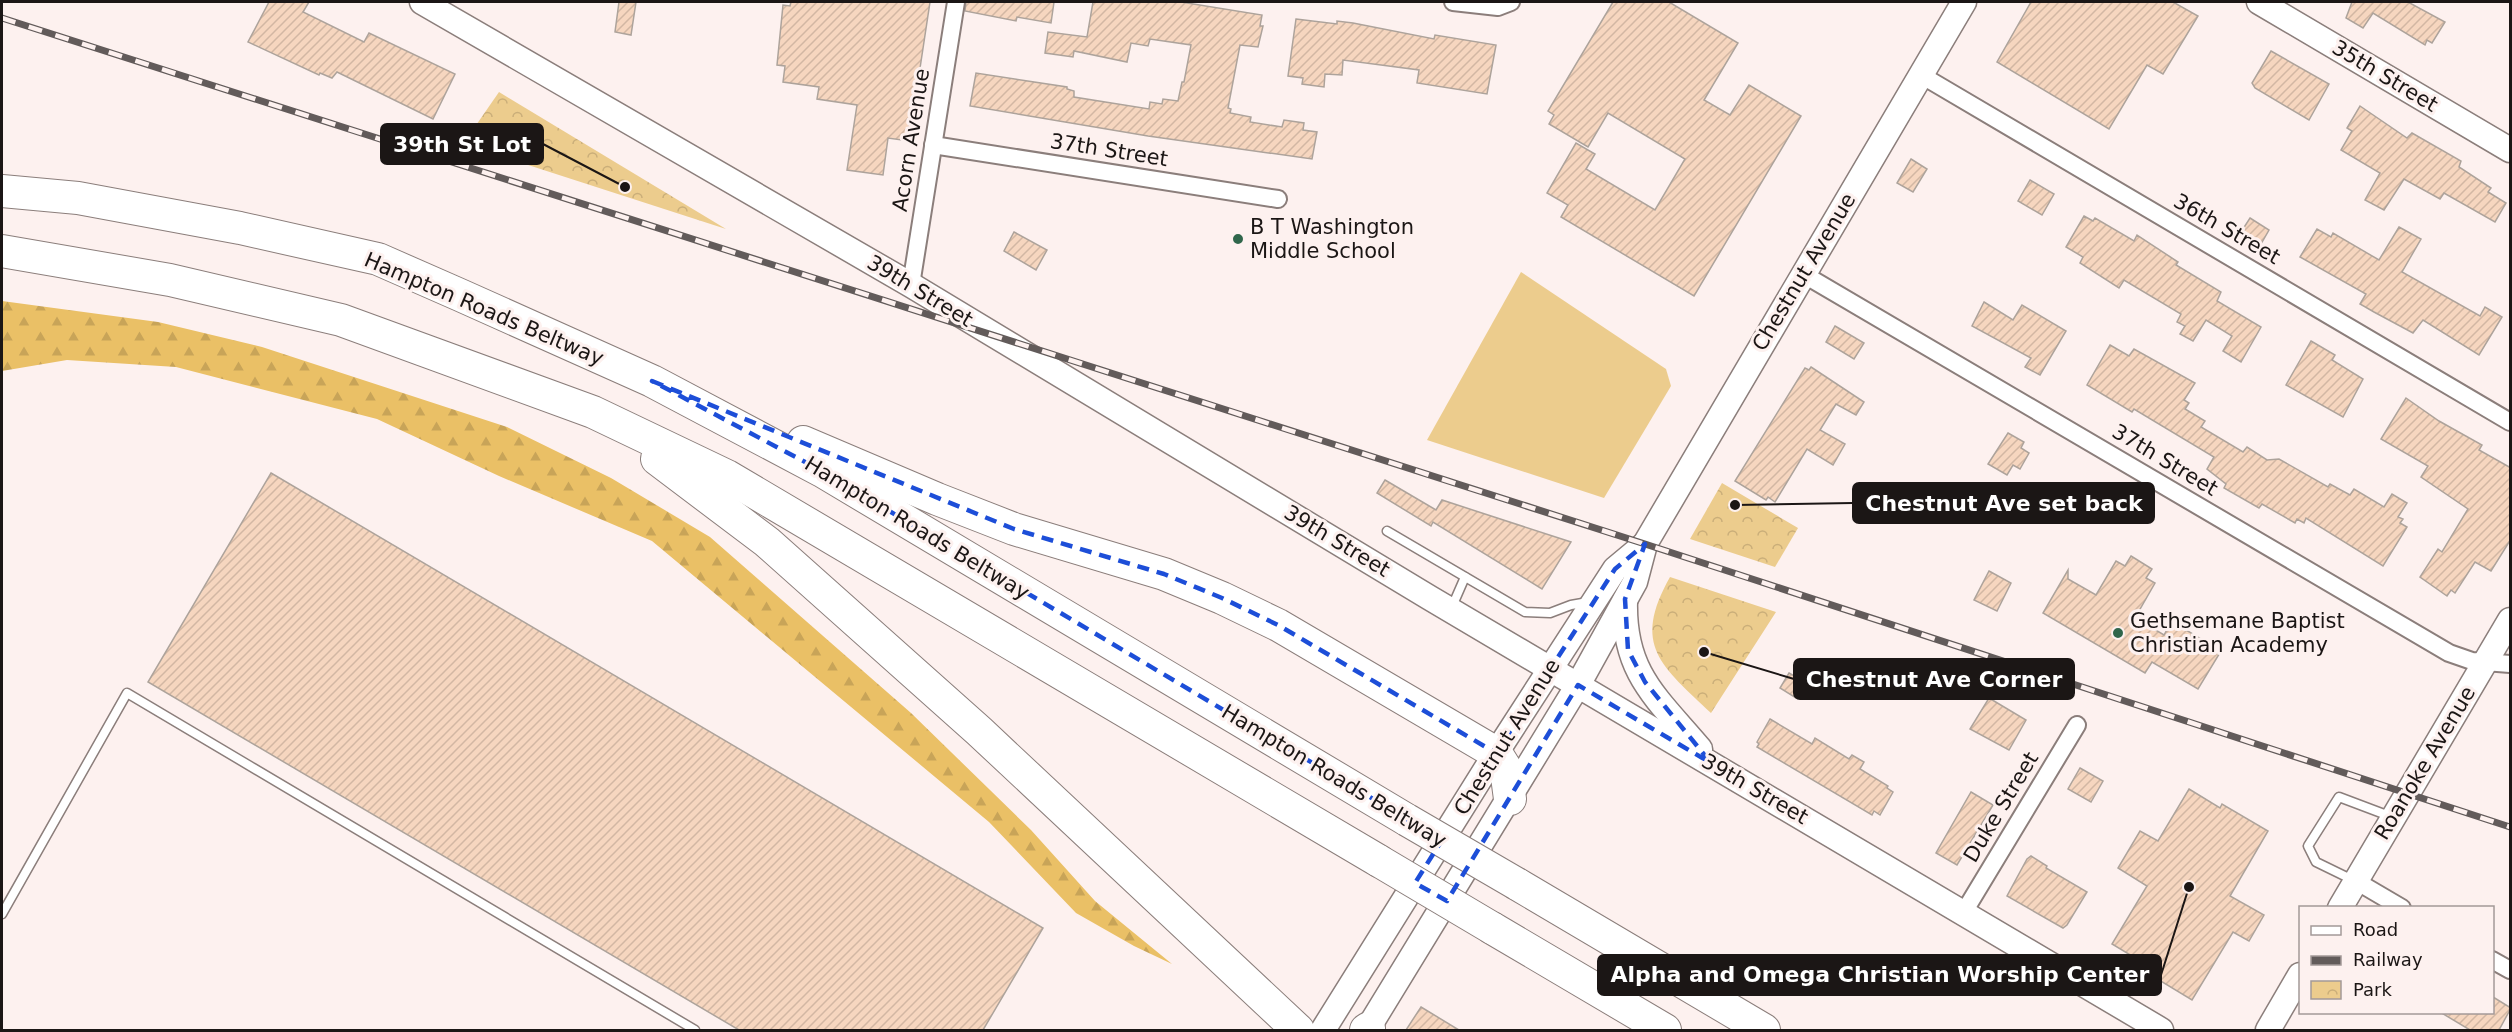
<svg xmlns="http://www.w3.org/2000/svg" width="2512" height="1032" viewBox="0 0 2512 1032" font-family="'DejaVu Sans',sans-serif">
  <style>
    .forest { fill: url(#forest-firs) }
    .park { fill: url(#park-crowns) }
    .pitch { fill: #eccc8d }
    .building { fill: url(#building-hatch); stroke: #ada39b; stroke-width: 1.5 }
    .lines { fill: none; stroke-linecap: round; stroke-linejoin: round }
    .lane-casing { stroke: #8b7e7b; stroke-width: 11 }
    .street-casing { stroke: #8b7e7b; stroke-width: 20 }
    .secondary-casing { stroke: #8b7e7b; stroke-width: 27 }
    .highway-casing { stroke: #8b7e7b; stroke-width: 34 }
    .lane { stroke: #fff; stroke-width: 8 }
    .street { stroke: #fff; stroke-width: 16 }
    .secondary { stroke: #fff; stroke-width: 24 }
    .highway { stroke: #fff; stroke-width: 32 }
    .rail-casing { stroke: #625b5a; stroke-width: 7 }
    .rail { stroke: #fdf1ef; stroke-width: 4.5; stroke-dasharray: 14; stroke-linecap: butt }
    .highway-bridge-casing { stroke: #8b7e7b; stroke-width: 34; stroke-linecap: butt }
    .highway-bridge { stroke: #fff; stroke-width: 32 }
    .marked { fill: none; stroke: #1d4ed8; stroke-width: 4.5; stroke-dasharray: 12 8; stroke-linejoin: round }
    .poi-dot { fill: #30664b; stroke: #fdf1ef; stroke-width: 2 }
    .labels { text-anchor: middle; stroke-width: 6; stroke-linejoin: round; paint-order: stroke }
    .street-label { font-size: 21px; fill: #1b1615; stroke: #fdf1ef }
    .poi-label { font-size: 21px; fill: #1b1615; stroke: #fdf1ef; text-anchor: start }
    .leader { fill: none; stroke: #1b1615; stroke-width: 2 }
    .callout-dot { fill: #1b1615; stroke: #fdf1ef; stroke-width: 2 }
    .callout { fill: #1b1615; stroke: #1b1615; stroke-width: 2 }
    .callout-label { font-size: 22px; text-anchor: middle; font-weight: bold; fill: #fff }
  </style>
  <defs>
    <pattern id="forest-firs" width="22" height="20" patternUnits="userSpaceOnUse" patternTransform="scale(1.5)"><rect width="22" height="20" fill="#eac066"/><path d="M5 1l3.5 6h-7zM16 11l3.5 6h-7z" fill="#c8a458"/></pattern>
    <pattern id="park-crowns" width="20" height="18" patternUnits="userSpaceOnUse" patternTransform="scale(1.5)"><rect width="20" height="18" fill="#eccc8d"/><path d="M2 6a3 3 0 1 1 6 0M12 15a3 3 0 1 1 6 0" fill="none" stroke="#caae79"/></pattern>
    <pattern id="building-hatch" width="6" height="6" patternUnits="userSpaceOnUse" patternTransform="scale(1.5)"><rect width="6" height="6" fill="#f6d6bf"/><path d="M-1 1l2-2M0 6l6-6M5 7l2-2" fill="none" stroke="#d2b7a3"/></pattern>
  </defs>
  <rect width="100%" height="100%" fill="#fdf1ef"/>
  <polygon class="forest" points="2,301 158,322 262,347 507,427 611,478 710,537 911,713 1031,830 1095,901 1172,964 1134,946 1076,913 989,822 652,541 499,476 377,419 176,367 67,360 2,371"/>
  <g class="park">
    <polygon points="499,92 726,229 463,144"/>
    <polygon points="1722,483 1798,528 1775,567 1690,539"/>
    <path d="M1670,577l106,35 -65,101c-49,-47 -80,-67 -41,-136z"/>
  </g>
  <polygon class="pitch" points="1521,272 1666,369 1671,386 1604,498 1427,440"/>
  <g class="building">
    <polygon points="269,2 309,2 303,12 364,42 369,33 455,74 433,119 337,72 332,78 320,73 319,75 248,42"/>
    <polygon points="619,2 636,2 631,35 615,32"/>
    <polygon points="791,2 930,2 909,141 888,138 883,175 847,170 857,105 817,99 819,87 783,82 785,66 777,65 783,5 790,6"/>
    <polygon points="966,2 1054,2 1051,23 1017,17 1016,21 965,11"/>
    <polygon points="1093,2 1181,2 1262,15 1260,26 1263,26 1258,47 1240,45 1228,108 1231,109 1230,113 1251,117 1250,122 1282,127 1284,120 1304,123 1303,130 1317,132 1312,159 1148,136 970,106 976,73 1067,87 1067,89 1074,91 1074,97 1149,109 1150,102 1162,104 1163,99 1178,101 1182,82 1184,82 1191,45 1150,39 1148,46 1131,43 1127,62 1074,51 1073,57 1045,53 1048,32 1087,37"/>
    <polygon points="1613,2 1669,2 1738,43 1704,100 1730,115 1749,85 1801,116 1694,296 1561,217 1568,205 1547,193 1576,143 1595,154 1586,169 1655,210 1685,159 1608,113 1588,147 1549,124 1554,115 1548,111"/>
    <polygon points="2031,2 2173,2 2198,16 2163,74 2147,65 2109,129 1997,62"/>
    <polygon points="2352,2 2408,2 2445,22 2432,43 2427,40 2425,45 2373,13 2363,28 2346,18"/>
    <polygon points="1296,19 1337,24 1337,21 1353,23 1434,39 1435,35 1496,45 1487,94 1417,83 1419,70 1343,60 1342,75 1325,74 1324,87 1302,84 1303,78 1288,76"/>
    <polygon points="2271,51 2329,84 2309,120 2255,88 2252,83"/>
    <polygon points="2360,106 2407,138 2412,133 2461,161 2459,167 2491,188 2488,192 2506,203 2495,222 2444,193 2440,199 2404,179 2384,210 2365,200 2380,173 2341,150 2352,131 2347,128"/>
    <polygon points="1911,159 1927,169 1913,192 1897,183"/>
    <polygon points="2030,180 2054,194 2042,215 2018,201"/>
    <polygon points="2084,216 2093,221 2095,218 2134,241 2137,235 2178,262 2176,265 2221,292 2217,301 2261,327 2241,362 2223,351 2232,336 2206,320 2193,341 2180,334 2185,326 2177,322 2181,314 2124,280 2119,288 2080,263 2083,257 2066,247"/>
    <polygon points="2250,218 2269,230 2261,244 2241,232"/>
    <polygon points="2399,227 2421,239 2402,272 2480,316 2485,307 2502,317 2479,355 2423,320 2413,333 2374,312 2360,304 2366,294 2300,257 2317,229 2331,237 2333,233 2379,260"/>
    <polygon points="1014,232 1047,250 1036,270 1004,251"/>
    <polygon points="1984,302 2013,320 2022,305 2066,331 2040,375 2025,367 2031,358 1972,326"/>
    <polygon points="1835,326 1864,343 1854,359 1826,342"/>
    <polygon points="2311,341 2335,355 2332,360 2363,379 2343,417 2286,385"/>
    <polygon points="2110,345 2129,356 2134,349 2195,383 2184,400 2189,403 2185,409 2205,421 2201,427 2243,452 2247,447 2267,460 2279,459 2328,487 2330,484 2350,495 2354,489 2384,507 2392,494 2407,503 2398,517 2403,519 2400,523 2407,527 2383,566 2306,518 2304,523 2297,519 2295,523 2262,504 2259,508 2224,488 2226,484 2207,469 2214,457 2134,409 2132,412 2087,385"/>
    <polygon points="1811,367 1864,402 1856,415 1836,404 1820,430 1845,444 1833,465 1807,449 1775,502 1768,497 1766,500 1735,481 1805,368 1809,370"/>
    <polygon points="2406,398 2439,421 2482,445 2479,450 2511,468 2511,539 2491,571 2475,562 2455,593 2451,590 2447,596 2420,577 2438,549 2442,552 2468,509 2421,477 2428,466 2381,439"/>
    <polygon points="2008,433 2024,442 2021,448 2029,453 2020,469 2013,465 2007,475 1988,464"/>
    <polygon points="271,473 1043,928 983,1030 739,1030 148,682"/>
    <polygon points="1385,480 1436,510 1442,500 1571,542 1542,589 1433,522 1431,526 1377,493"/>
    <polygon points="2131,556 2152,569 2146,578 2155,583 2135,618 2164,635 2175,615 2190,624 2186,630 2221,651 2198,689 2152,662 2145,673 2043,613 2068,570 2068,579 2096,595 2116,561 2125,566"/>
    <polygon points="1989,571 2011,583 1997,611 1974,600"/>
    <polygon points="1789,673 1805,682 1796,698 1780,688"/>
    <polygon points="1989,698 2026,720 2009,750 1970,729"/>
    <polygon points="1770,719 1812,744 1815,738 1849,759 1852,755 1864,762 1860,769 1888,786 1887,788 1893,792 1880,815 1874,811 1872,815 1757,747 1759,744 1757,742"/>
    <polygon points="2080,768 2103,781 2091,802 2068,789"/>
    <polygon points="2189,789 2220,808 2222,804 2268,831 2230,896 2264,915 2249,941 2233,932 2192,1000 2154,977 2157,971 2112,944 2147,886 2118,868 2140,831 2158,841"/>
    <polygon points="1971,792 1993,805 1957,865 1936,853"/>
    <polygon points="2031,856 2047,866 2046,868 2087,892 2067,925 2063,928 2007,896 2027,859"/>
    <polygon points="2493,997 2511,1008 2499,1030 2470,1030 2440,1012 2493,1012"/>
    <polygon points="1421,1007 1459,1030 1406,1030"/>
  </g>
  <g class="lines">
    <g class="lane-casing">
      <g id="lane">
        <polyline points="1387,531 1525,612 1550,613 1571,605 1588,602"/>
        <polyline points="1451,609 1465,577"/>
        <polyline points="2355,881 2316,862 2308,846 2339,797 2392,817"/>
        <polyline points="2,914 127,693 695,1030"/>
      </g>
    </g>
    <g class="street-casing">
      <g id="street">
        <polyline points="1453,2 1498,7 1511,2"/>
        <polyline points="1921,75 2510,422"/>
        <polyline points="933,145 1278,199"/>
        <polyline points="1803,274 2449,653 2472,661 2510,664"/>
        <polyline points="911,285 956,2"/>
        <polyline points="2356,881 2402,908"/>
        <polyline points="1964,912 2077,725"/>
        <polyline points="2492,960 2510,970"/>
      </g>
    </g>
    <g class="secondary-casing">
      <g id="secondary">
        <polyline points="422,2 911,285 1430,598 2161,1030"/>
        <polyline points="2259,2 2510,150"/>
        <path d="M1625,601c-2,72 32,97 75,148"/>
        <polyline points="2340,908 2510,620"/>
        <polyline points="1323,1030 1496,753 1615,569 1645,544"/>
        <polyline points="1367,1030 1578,685 1635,582 1645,544 1964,2"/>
        <polyline points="2268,1030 2300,975"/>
      </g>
    </g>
    <g class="highway-casing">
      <g id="highway">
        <polyline points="2,191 78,198 240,228 378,259 460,295 652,381 822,471 1407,820"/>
        <polyline points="2,251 170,280 341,320 593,412 727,476 1379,861"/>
        <polyline points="803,442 937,499 1014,529 1164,574 1222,598 1278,625 1496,753 1506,769 1510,799"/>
        <polyline points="657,459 767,542 979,731 1298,1030"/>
        <polyline points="1517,884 1764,1030"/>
        <polyline points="1492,928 1665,1030"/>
        <polyline points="1366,1030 1369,1028"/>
      </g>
    </g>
    <use href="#lane" class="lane"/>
    <use href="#street" class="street"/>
    <use href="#secondary" class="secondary"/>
    <use href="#highway" class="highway"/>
    <g class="rail-casing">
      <polyline id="rail" points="2,18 1645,544 2510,827"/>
    </g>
    <use href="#rail" class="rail"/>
    <g class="highway-bridge-casing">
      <g id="highway-bridge">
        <polyline points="1407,820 1517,884"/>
        <polyline points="1379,861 1492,928"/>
      </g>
    </g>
    <use href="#highway-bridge" class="highway-bridge"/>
  </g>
  <path class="marked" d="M652,381l362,148 150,45 58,24 56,27 218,128 119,-184 30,-25 -20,55 3,51 17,32 66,81 -133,-78 -131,216 -32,-18 27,-43 -620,-369z"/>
  <g class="poi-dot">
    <circle cx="1238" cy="239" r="6"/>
    <circle cx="2118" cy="633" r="6"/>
  </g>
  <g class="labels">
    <g class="street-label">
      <text transform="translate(2385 76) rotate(31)" y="7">35th Street</text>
      <text transform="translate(911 140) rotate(-81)" y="7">Acorn Avenue</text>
      <text transform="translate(1109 150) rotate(9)" y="7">37th Street</text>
      <text transform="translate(2227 229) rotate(30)" y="7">36th Street</text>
      <text transform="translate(1804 272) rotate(-59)" y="7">Chestnut Avenue</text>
      <text transform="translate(920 291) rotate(31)" y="7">39th Street</text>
      <text transform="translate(484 309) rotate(23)" y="7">Hampton Roads Beltway</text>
      <text transform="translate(2165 460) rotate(31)" y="7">37th Street</text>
      <text transform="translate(917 528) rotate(31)" y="7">Hampton Roads Beltway</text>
      <text transform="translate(1337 541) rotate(31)" y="7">39th Street</text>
      <text transform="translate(1507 737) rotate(-58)" y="7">Chestnut Avenue</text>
      <text transform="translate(2425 763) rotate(-59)" y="7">Roanoke Avenue</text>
      <text transform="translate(1334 776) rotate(31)" y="7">Hampton Roads Beltway</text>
      <text transform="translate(1755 789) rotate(30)" y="7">39th Street</text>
      <text transform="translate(2001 807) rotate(-59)" y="7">Duke Street</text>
    </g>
    <g class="poi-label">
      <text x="1250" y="234">B T Washington<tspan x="1250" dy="24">Middle School</tspan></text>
      <text x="2130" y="628">Gethsemane Baptist<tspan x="2130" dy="24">Christian Academy</tspan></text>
    </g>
  </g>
  <path class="leader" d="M625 187L543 144M1735 505L1853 503M1704 652L1794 679M2189 887L2161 975"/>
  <g class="callout-dot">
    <circle cx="625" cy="187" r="6"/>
    <circle cx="1735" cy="505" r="6"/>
    <circle cx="1704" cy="652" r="6"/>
    <circle cx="2189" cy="887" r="6"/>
  </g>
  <g class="callout">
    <rect x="381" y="124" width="162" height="40" rx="6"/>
    <rect x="1853" y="483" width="301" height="40" rx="6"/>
    <rect x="1794" y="659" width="280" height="40" rx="6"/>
    <rect x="1598" y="955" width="563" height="40" rx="6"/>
  </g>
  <g class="callout-label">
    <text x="462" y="152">39th St Lot</text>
    <text x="2004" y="511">Chestnut Ave set back</text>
    <text x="1934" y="687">Chestnut Ave Corner</text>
    <text x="1880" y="982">Alpha and Omega Christian Worship Center</text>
  </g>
  <rect width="2512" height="1032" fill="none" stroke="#1b1615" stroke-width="6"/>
  <rect x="2299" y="906" width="195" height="108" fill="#fdf1ef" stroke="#a39998" stroke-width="1.5"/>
  <rect x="2311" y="926" width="30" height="9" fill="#ffffff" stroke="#a39998" stroke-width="1.5"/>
  <text x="2353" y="936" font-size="18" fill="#1b1615">Road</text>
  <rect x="2311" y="956" width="30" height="9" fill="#625b5a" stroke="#a39998" stroke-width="1.5"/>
  <text x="2353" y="966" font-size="18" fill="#1b1615">Railway</text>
  <rect x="2311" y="981" width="30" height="18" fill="url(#park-crowns)" stroke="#a39998" stroke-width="1.5"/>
  <text x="2353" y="996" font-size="18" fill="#1b1615">Park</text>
</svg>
